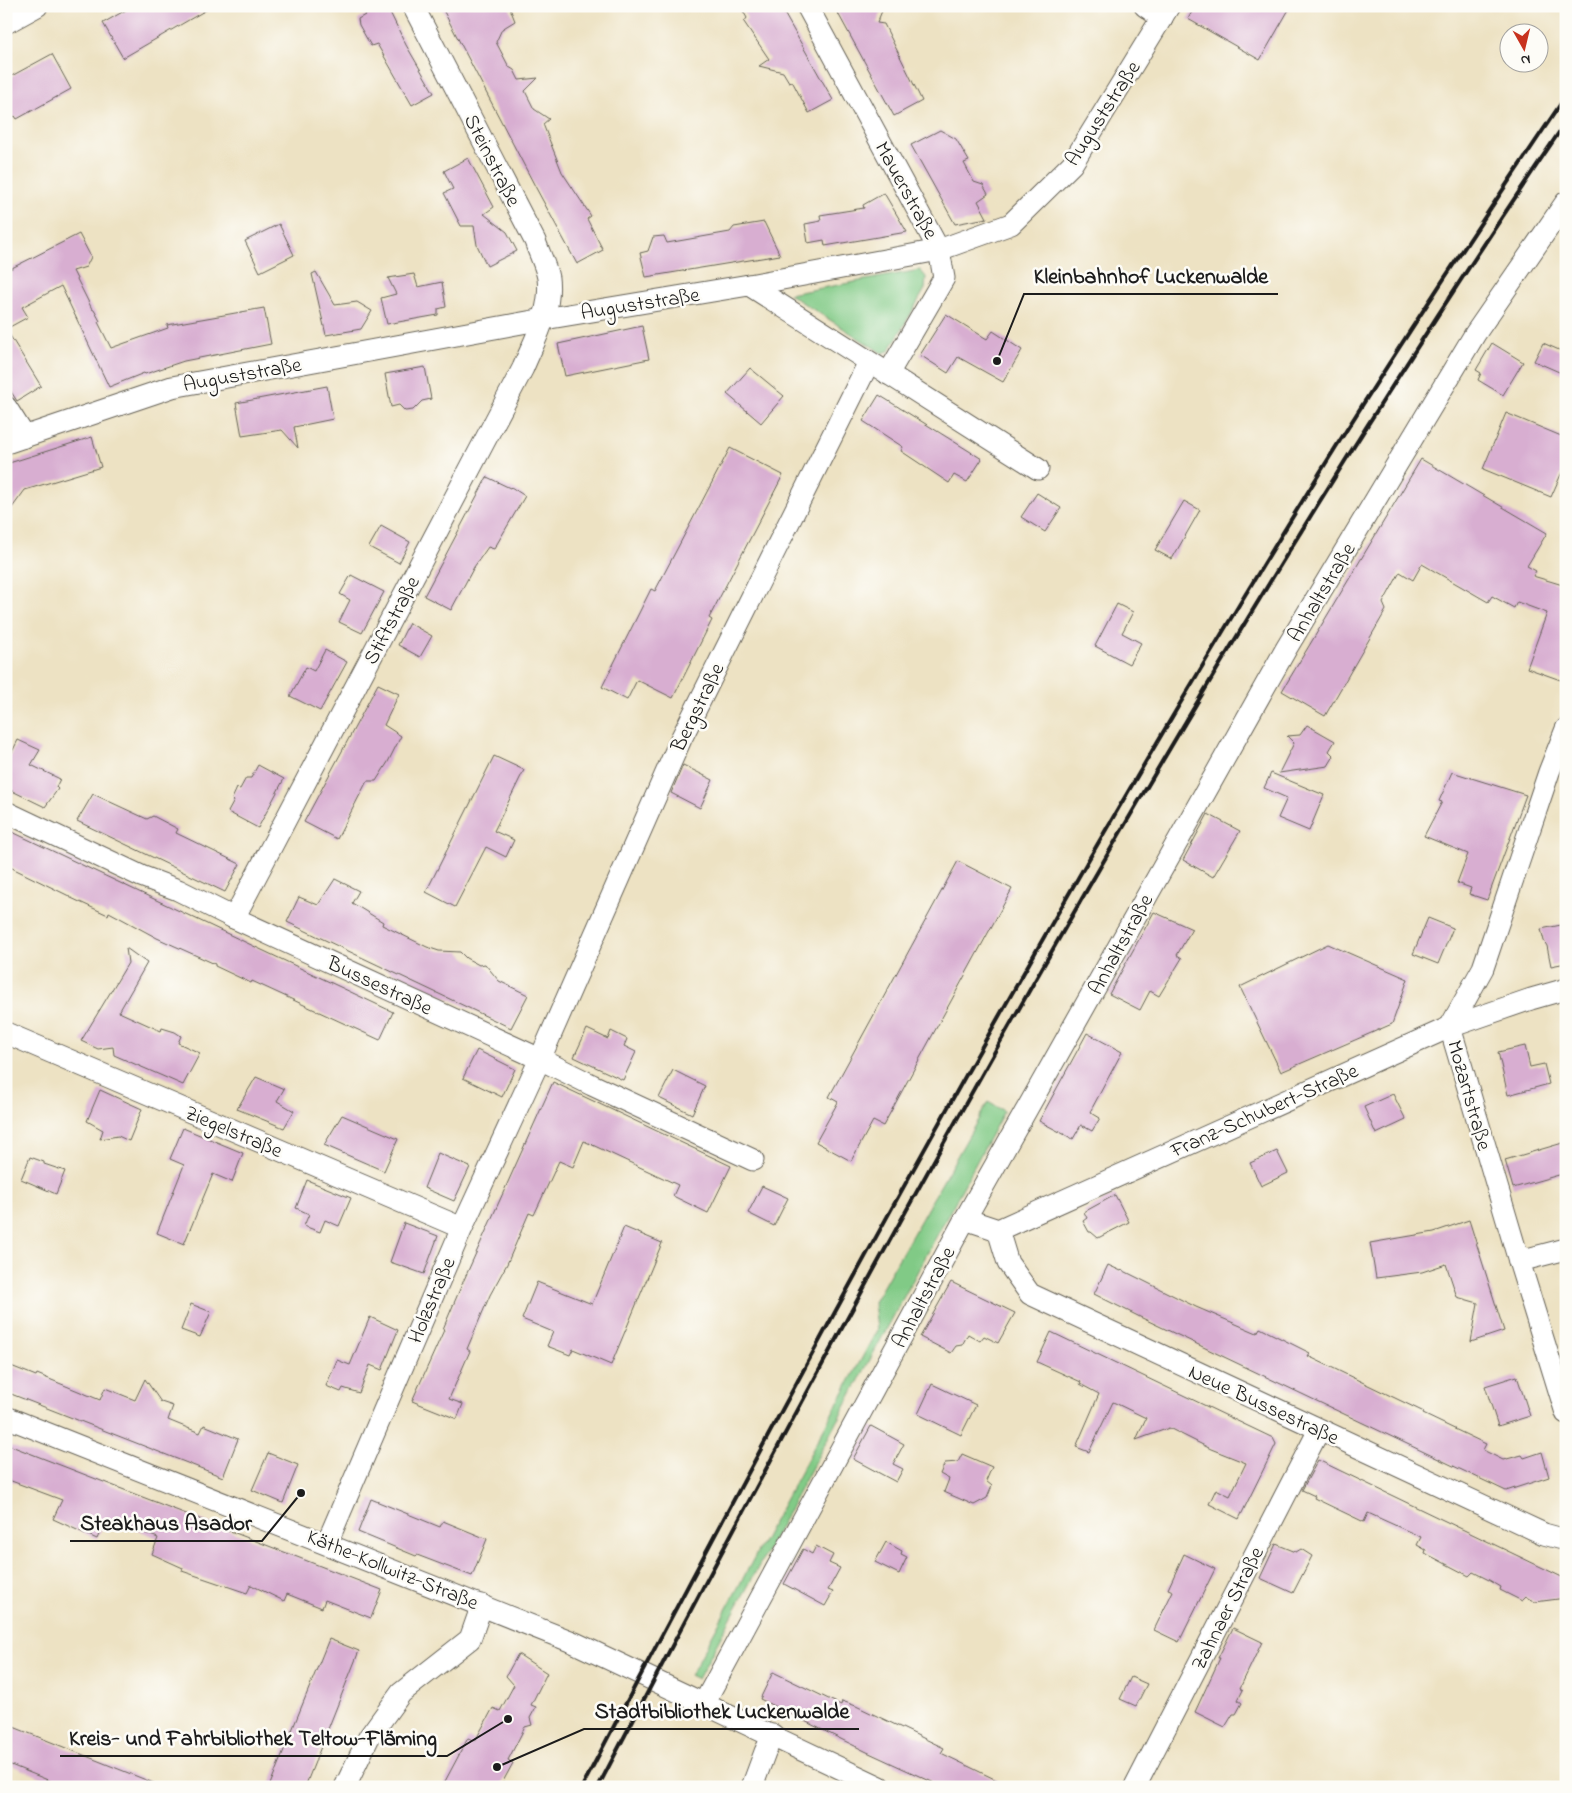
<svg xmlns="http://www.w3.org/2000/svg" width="1572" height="1793" viewBox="0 0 1572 1793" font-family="'Indie Flower',sans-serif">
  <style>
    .green { fill: #81ca86; stroke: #4e7351 }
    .building { fill: #d8aed1 }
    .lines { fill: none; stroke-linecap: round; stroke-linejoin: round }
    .minor-casing { stroke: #656156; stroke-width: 23 }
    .minor { stroke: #fff; stroke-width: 21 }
    .rail { stroke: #1c1c1c; stroke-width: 4 }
    .labels { text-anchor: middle; stroke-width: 5; stroke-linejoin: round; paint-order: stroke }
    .street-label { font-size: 21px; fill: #1c1c1c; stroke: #fdfcf7 }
    .leader { fill: none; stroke: #1c1c1c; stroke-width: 2 }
    .callout-dot { fill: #1c1c1c; stroke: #fdfcf7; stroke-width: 2 }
    .callout-label { font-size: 22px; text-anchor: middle; font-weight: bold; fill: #1c1c1c; stroke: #fdfcf7; stroke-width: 5; stroke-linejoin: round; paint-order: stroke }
  </style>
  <rect width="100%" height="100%" fill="#fdfcf7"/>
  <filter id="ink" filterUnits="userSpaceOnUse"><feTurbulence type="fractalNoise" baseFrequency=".02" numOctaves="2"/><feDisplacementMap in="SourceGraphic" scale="10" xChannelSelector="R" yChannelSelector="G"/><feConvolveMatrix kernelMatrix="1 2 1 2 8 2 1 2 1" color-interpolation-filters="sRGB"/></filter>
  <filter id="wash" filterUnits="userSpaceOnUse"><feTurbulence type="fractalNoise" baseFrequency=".0096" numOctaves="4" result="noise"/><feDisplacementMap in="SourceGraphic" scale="20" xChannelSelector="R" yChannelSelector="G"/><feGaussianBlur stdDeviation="1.12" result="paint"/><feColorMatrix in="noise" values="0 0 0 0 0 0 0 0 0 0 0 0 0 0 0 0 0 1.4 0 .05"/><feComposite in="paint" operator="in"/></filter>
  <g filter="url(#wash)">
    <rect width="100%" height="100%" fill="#ede2c3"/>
    <g class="green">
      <polygon points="920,270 926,277 925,289 889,351 882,353 789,294"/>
      <polygon points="988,1102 1004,1111 698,1679 690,1675 693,1671 877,1330 874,1302"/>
    </g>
    <g id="blocks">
      <g class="building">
        <polygon points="133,6 213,6 123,58 103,23"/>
        <polygon points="381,6 387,6 406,45 434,93 412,105 377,44 371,46 359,25 358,19"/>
        <polygon points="441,6 509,6 515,21 502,29 496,42 509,67 514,70 519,80 538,78 525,91 534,109 549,119 543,124 562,172 591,216 587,219 603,250 577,264 536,188"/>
        <polygon points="740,6 780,6 833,100 809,113 792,81 789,82 783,72 759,66 769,59 744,22 747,18"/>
        <polygon points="834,6 884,6 877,23 884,24 922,101 894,116"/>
        <polygon points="1195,6 1291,6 1260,60 1188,19"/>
        <polygon points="52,54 71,89 17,119 15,116 6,121 6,79"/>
        <polygon points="940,130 956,139 969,161 964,163 974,182 983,185 988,194 978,201 987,218 955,224 911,145"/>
        <polygon points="468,158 494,207 484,214 507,232 517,251 487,266 477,245 474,226 461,226 444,193 453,189 444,171"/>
        <polygon points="884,193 907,232 825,246 824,240 808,243 805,224 821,221 820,215 864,208 863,205"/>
        <polygon points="764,222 780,255 646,277 640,253 648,251 653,237 664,236 667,243 730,232 734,227"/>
        <polygon points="279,224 294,255 260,272 245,241"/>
        <polygon points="79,234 91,257 86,267 73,271 92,309 94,310 100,321 98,322 111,348 168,328 167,325 264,308 271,344 184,361 145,374 144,373 109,387 61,286 22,307 28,317 6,329 41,386 17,401 6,384 6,271"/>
        <polygon points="316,272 335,305 357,302 372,311 361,329 326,335 312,274"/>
        <polygon points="414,274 418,287 442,282 446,307 438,309 438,315 387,324 381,298 396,294 388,278"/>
        <polygon points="946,314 987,339 993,331 1022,350 1003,382 958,357 948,373 920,355"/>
        <polygon points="642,326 649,359 565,376 558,344"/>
        <polygon points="1492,343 1523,362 1503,395 1478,380 1481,373 1476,370"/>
        <polygon points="1543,343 1566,353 1566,375 1534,361"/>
        <polygon points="425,367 431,399 422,401 413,410 405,411 399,405 391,407 385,374"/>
        <polygon points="750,368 784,396 761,423 727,394"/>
        <polygon points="327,386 333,419 294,427 298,448 282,430 242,436 236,403"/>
        <polygon points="879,395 982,459 967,482 954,475 949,483 901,451 903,447 863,421"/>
        <polygon points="1506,413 1566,438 1566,463 1551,497 1483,469"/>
        <polygon points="92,437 101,467 25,490 6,516 6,464"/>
        <polygon points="730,448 783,475 709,618 712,620 673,698 637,680 627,700 602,687 651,589 655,591"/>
        <polygon points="1421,459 1547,533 1527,566 1536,571 1533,576 1566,586 1566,682 1527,668 1547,613 1517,602 1514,608 1492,596 1488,602 1422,564 1413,580 1400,572 1383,603 1386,610 1325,716 1282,691"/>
        <polygon points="487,477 510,488 511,487 525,496 494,549 488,547 474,567 451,610 424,596"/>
        <polygon points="1037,493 1061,508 1045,532 1021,517"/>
        <polygon points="1184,501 1200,510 1172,559 1155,550"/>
        <polygon points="381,526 410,542 399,563 369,547"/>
        <polygon points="351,575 384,592 362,633 339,622 350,600 340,594"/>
        <polygon points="1117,604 1133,612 1122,633 1141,643 1129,664 1095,646"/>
        <polygon points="409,623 432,636 420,657 398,645"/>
        <polygon points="325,650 347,662 320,711 290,696 306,667 314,671"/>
        <polygon points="378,684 399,694 384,725 401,736 388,762 376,781 367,781 337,839 304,822"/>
        <polygon points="1307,725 1335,741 1329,751 1334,756 1328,766 1279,773 1294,743 1287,736 1300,735"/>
        <polygon points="18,740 40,750 31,765 60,779 56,787 58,789 45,807 6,788 6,764"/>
        <polygon points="494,756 524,770 494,831 514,840 506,857 486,847 455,907 426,892"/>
        <polygon points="258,765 284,779 258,828 228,812 234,801 232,799 237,788 240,789 246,778 251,778"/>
        <polygon points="683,765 713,780 700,808 671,793"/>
        <polygon points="1452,772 1526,795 1487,900 1469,894 1471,888 1457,883 1468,854 1424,836 1442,802 1439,801"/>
        <polygon points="1271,773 1324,795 1309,831 1278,818 1287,798 1264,788"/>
        <polygon points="93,794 147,819 153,816 178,829 176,833 240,864 225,892 77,821"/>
        <polygon points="1208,814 1240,831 1213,877 1183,860"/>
        <polygon points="6,829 393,1012 380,1040 252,981 251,983 215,966 215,964 157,938 109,912 108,915 69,897 69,896 6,865"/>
        <polygon points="958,861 1012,889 883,1126 873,1121 851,1161 816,1142 838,1102 829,1097"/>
        <polygon points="335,879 359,891 352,903 383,922 382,925 427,947 439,951 460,952 466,958 479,965 485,964 499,981 528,995 511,1028 287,922 299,897 318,905"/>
        <polygon points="1154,912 1192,929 1177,955 1182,958 1159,996 1150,991 1140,1010 1109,994"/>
        <polygon points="1428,918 1453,928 1438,964 1413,954"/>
        <polygon points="1566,924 1566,963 1551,966 1547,946 1544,941 1541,929"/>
        <polygon points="1328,944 1408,979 1392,1024 1281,1072 1240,987"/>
        <polygon points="126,948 147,963 119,1012 161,1031 162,1028 175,1032 181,1036 178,1043 200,1053 183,1085 114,1055 113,1047 98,1049 81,1041 128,963"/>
        <polygon points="587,1029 608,1039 611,1031 627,1039 624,1046 636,1052 623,1080 574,1057"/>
        <polygon points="1087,1033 1122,1052 1090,1112 1100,1118 1092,1131 1081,1125 1073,1139 1039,1121"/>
        <polygon points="1525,1046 1530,1067 1544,1064 1549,1084 1508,1095 1498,1052"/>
        <polygon points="477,1050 515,1069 502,1097 463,1078"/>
        <polygon points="673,1070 705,1086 692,1114 659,1098"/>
        <polygon points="256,1077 284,1089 277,1101 294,1111 284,1128 237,1109"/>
        <polygon points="553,1082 731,1166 708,1213 673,1196 678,1185 584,1141 573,1167 559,1161 534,1215 529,1213 507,1264 490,1295 467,1349 470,1351 449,1399 463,1404 457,1419 412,1401 444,1330 443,1329 463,1282"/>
        <polygon points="100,1090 142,1109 129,1141 118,1136 100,1139 103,1130 87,1121"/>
        <polygon points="1393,1094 1406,1120 1376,1134 1364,1107"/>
        <polygon points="342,1115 398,1139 384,1171 324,1145"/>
        <polygon points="183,1128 243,1153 232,1182 213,1174 184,1244 157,1233 184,1165 170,1159"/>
        <polygon points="1566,1142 1566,1173 1513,1188 1505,1160"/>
        <polygon points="1277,1151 1288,1173 1261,1186 1250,1163"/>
        <polygon points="438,1153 470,1167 454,1201 424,1188"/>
        <polygon points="30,1157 44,1162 44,1164 65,1171 56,1194 21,1179"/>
        <polygon points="307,1180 351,1198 339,1226 325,1220 320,1232 304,1226 309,1214 296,1208"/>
        <polygon points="762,1186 788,1198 774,1226 748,1213"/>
        <polygon points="1115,1195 1129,1222 1098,1238 1091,1232 1089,1232 1083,1221 1087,1218 1084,1212"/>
        <polygon points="1469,1220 1504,1331 1471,1342 1478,1303 1457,1297 1446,1264 1422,1272 1376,1278 1370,1243 1434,1232"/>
        <polygon points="404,1223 438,1236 424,1274 390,1262"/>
        <polygon points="624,1227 662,1243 611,1365 573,1349 570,1355 547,1346 553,1332 522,1319 537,1282 592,1304"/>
        <polygon points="1108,1265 1121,1271 1122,1270 1196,1307 1257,1333 1260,1328 1310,1353 1308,1356 1424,1412 1423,1414 1486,1444 1483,1450 1503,1460 1522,1455 1524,1458 1542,1452 1549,1477 1506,1491 1140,1317 1094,1294"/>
        <polygon points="951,1282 1015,1313 998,1343 984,1336 980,1341 968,1334 962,1345 956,1346 951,1353 920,1337"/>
        <polygon points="191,1304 211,1312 200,1337 181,1330"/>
        <polygon points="370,1317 398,1330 382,1370 370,1365 359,1393 343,1388 341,1392 326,1386 337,1360 350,1365"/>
        <polygon points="1051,1332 1273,1438 1276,1444 1239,1519 1209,1504 1216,1489 1230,1496 1246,1463 1211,1449 1169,1428 1136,1440 1146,1418 1113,1402 1089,1452 1076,1447 1099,1394 1080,1384 1081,1382 1037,1362"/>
        <polygon points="6,1364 36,1376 37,1374 100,1400 105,1388 135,1400 145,1379 161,1402 173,1406 168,1420 200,1433 204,1425 238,1439 223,1477 6,1392"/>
        <polygon points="1517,1376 1530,1416 1498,1426 1485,1386"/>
        <polygon points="932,1384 976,1405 961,1435 918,1414"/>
        <polygon points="871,1426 904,1444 893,1464 903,1469 896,1482 853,1459"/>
        <polygon points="6,1444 382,1590 371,1618 325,1600 322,1608 287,1594 284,1601 251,1585 247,1593 182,1571 183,1568 152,1554 158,1538 125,1525 105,1521 97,1539 53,1519 62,1500 6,1479"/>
        <polygon points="268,1453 298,1465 283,1503 252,1490"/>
        <polygon points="962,1454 992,1467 986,1481 992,1486 987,1498 974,1505 944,1492 949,1479 940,1474 945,1463 958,1462"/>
        <polygon points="1318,1460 1566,1579 1566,1598 1535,1602 1526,1597 1522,1601 1500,1590 1501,1587 1489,1580 1473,1572 1469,1576 1425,1553 1426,1550 1417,1545 1421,1537 1368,1513 1364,1522 1314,1498 1315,1496 1302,1490"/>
        <polygon points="371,1499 440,1527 443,1521 487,1539 472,1576 417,1555 416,1556 358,1532"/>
        <polygon points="886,1542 902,1551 901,1554 907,1557 899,1574 875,1562"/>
        <polygon points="1276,1544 1296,1552 1301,1549 1312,1556 1293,1593 1260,1578"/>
        <polygon points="816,1546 833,1555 829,1563 840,1568 828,1590 833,1592 825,1606 784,1584 803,1549 812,1554"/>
        <polygon points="1184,1554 1215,1569 1179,1642 1154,1630 1173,1591 1168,1589"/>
        <polygon points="1233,1628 1262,1642 1240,1688 1243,1690 1238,1700 1242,1703 1236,1714 1233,1714 1225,1727 1195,1712 1220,1658 1218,1658"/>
        <polygon points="329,1639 359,1651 305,1787 269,1787"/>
        <polygon points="518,1654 547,1673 531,1705 536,1707 530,1718 532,1725 525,1727 508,1760 513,1763 500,1787 442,1787 468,1738 475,1741 493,1708 500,1711 514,1685 506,1676"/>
        <polygon points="773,1672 841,1705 842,1701 856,1706 944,1748 941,1753 1011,1787 943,1787 867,1752 760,1699"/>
        <polygon points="1131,1677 1147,1684 1136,1706 1120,1699"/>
        <polygon points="6,1724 161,1786 161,1787 65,1787 6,1763"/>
      </g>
    </g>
  </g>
  <g filter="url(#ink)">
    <use href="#blocks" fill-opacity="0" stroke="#656156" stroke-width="1"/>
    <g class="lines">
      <g class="minor-casing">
        <g id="minor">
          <polyline points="807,6 939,250 944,278 888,374"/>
          <polyline points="1145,6 1162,18"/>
          <polyline points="6,23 37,6"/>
          <polyline points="749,285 1038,469"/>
          <polyline points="6,407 25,437"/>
          <polyline points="6,443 172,387 544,319 749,285 939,250 1011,224 1072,164 1169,6"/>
          <polyline points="1566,729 1549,772 1483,968 1450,1027 1519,1261 1566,1413"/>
          <polyline points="6,812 141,876 178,890 234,918 540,1059 592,1085 753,1160"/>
          <path d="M234,918l289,-550c12,-29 29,-57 25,-90 -2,-12 -9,-25 -13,-37l-122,-235"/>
          <polyline points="6,1033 462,1228"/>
          <polyline points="965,1219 998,1230 1450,1027 1531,999 1566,989"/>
          <polyline points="998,1230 1008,1263 1030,1294 1544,1534 1566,1540"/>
          <polyline points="1519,1261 1566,1249"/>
          <polyline points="6,1417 575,1643 880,1787"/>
          <polyline points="327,1543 462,1228 540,1059 681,739 869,362"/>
          <polyline points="704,1703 965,1219 1286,649 1475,334 1566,202"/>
          <polyline points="345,1787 369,1737 401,1693 470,1639 482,1605"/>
          <polyline points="752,1787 765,1752 773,1735"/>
          <polyline points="1135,1787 1319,1430"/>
        </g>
      </g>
      <use href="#minor" class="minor"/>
      <g class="rail">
        <path d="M582,1787c228,-436 463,-868 721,-1287 84,-137 173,-271 263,-404"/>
        <path d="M598,1787c297,-569 607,-1134 968,-1665"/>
      </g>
    </g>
  </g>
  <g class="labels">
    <g class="street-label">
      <text transform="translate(1102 113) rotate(-57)" y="7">Auguststraße</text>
      <text transform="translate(493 160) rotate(63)" y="7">Steinstraße</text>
      <text transform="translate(907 190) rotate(61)" y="7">Mauerstraße</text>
      <text transform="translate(640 303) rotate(-9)" y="7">Auguststraße</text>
      <text transform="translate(242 374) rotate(-10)" y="7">Auguststraße</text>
      <text transform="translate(1321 592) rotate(-59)" y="7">Anhaltstraße</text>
      <text transform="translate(391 620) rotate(-62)" y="7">Stiftstraße</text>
      <text transform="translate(697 707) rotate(-64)" y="7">Bergstraße</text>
      <text transform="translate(1120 944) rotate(-61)" y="7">Anhaltstraße</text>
      <text transform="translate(380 985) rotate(25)" y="7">Bussestraße</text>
      <text transform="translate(1470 1095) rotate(74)" y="7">Mozartstraße</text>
      <text transform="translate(1264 1110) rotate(-24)" y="7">Franz-Schubert-Straße</text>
      <text transform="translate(234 1131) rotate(23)" y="7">Ziegelstraße</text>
      <text transform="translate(923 1297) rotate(-62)" y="7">Anhaltstraße</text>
      <text transform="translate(431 1300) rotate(-67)" y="7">Holzstraße</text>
      <text transform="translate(1264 1404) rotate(25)" y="7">Neue Bussestraße</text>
      <text transform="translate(393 1569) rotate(22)" y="7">Käthe-Kollwitz-Straße</text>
      <text transform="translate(1227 1608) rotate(-63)" y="7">Zahnaer Straße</text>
    </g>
  </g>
  <path class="leader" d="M997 361L1024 294H1278M301 1493L262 1541H70M497 1767L584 1729H859M508 1719L447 1756H60"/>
  <g class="callout-dot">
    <circle cx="997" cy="361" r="5"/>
    <circle cx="301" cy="1493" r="5"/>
    <circle cx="497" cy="1767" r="5"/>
    <circle cx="508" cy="1719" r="5"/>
  </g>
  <g class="callout-label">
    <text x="1151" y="283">Kleinbahnhof Luckenwalde</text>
    <text x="166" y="1530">Steakhaus Asador</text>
    <text x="722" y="1718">Stadtbibliothek Luckenwalde</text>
    <text x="253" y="1745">Kreis- und Fahrbibliothek Teltow-Fläming</text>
  </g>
  <rect width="1572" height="1793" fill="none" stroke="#fdfcf7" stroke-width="25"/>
  <g transform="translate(1524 48) rotate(172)"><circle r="24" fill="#fdfcf7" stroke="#a3a29f"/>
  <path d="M0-4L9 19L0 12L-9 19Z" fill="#c8321e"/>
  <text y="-8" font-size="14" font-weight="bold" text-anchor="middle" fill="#1c1c1c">N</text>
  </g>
</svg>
